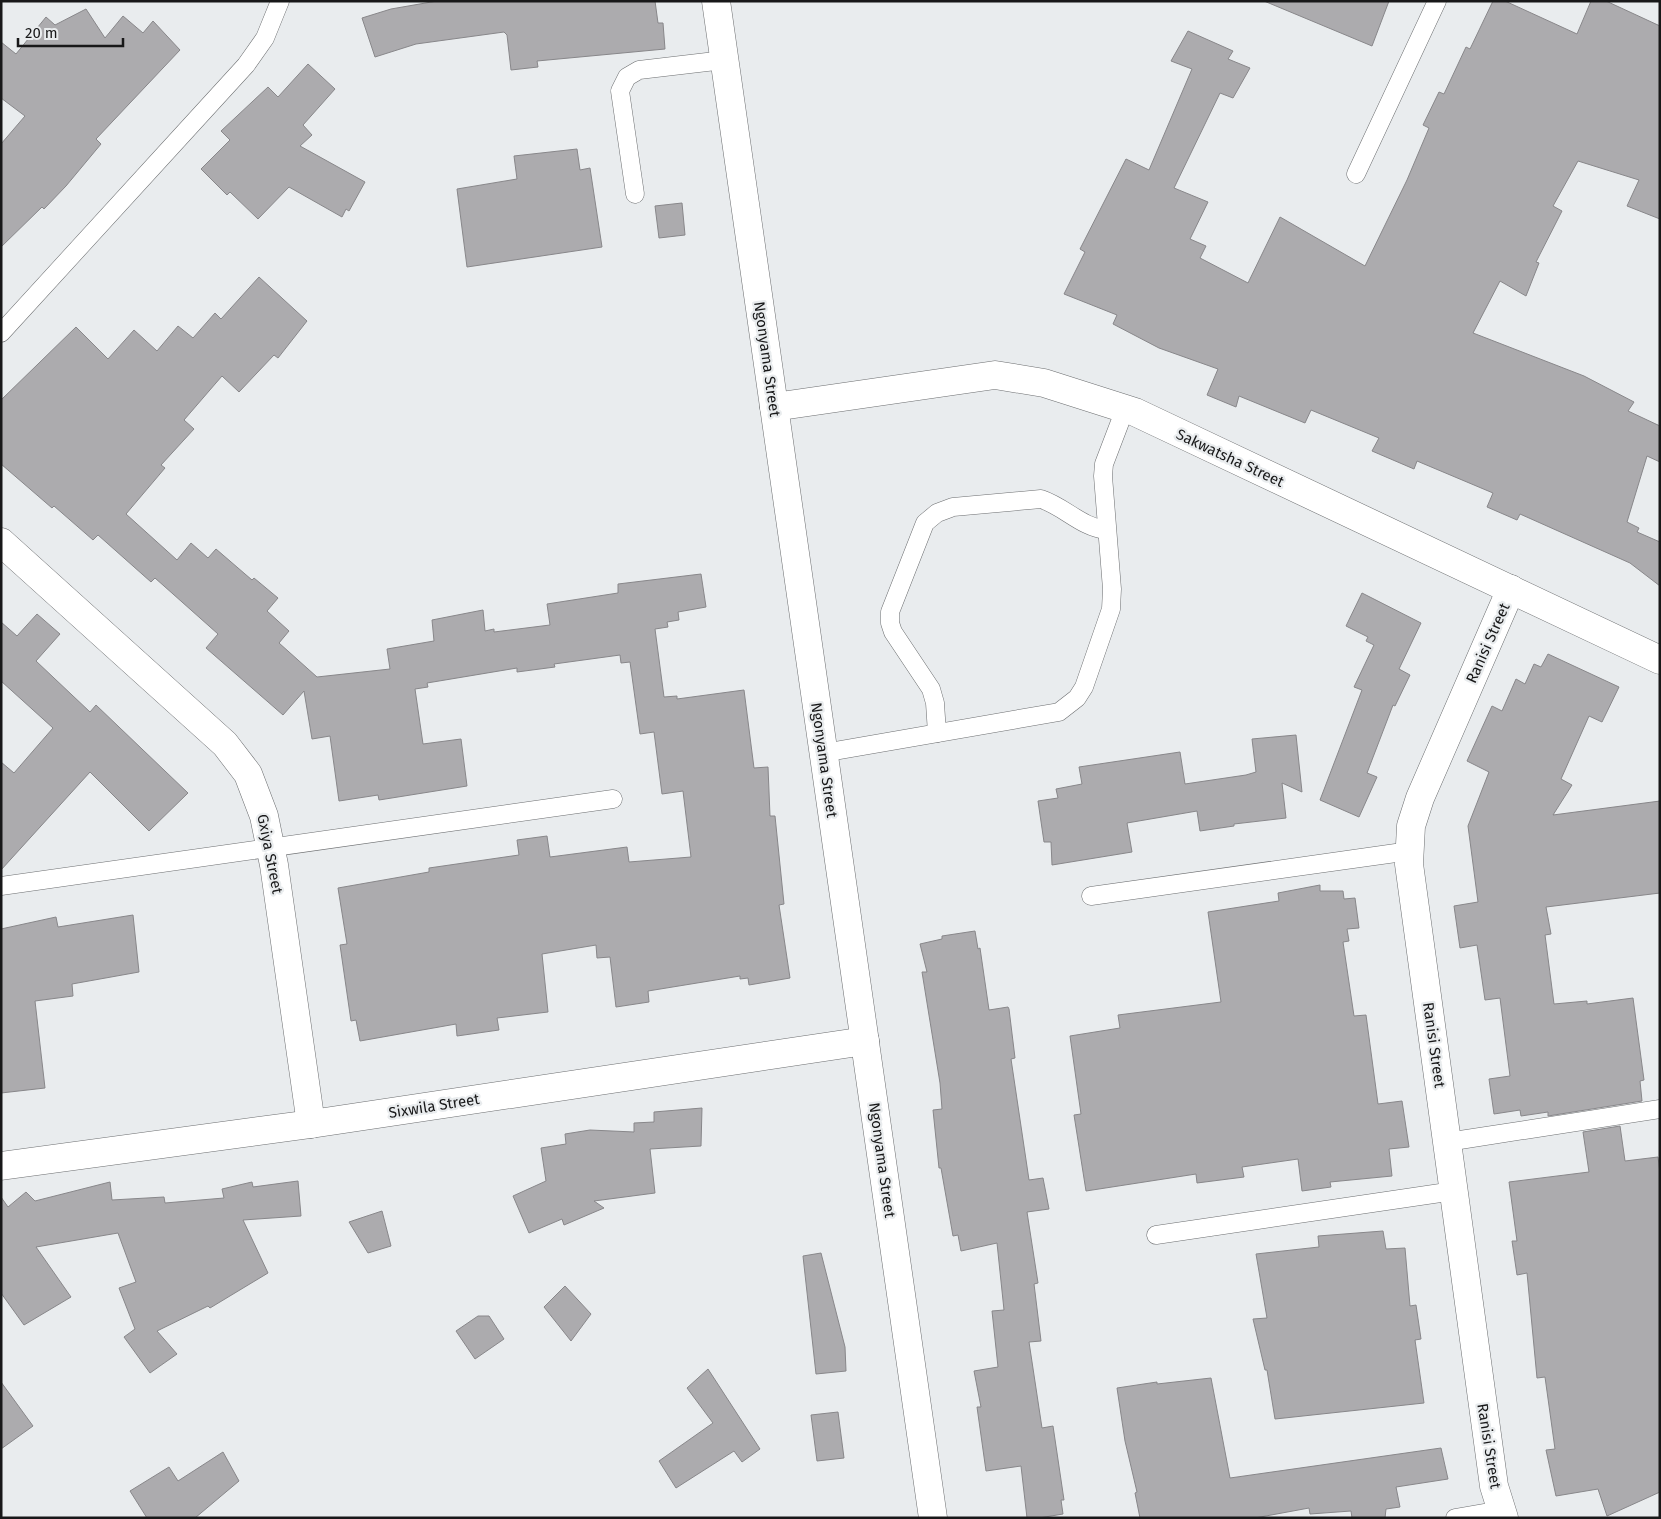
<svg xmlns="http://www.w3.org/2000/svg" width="1661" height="1519" viewBox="0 0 1661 1519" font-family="'Fira Sans',sans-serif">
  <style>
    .building { fill: #acabae; stroke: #88878a }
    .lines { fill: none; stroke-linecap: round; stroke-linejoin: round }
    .service-casing { stroke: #6c6e70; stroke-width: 19 }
    .minor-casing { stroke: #6c6e70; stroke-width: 29 }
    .service { stroke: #fff; stroke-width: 18 }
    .minor { stroke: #fff; stroke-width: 28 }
    .labels { text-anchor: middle; stroke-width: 4.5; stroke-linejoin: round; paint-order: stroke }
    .street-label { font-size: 15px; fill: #181819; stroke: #e9ecee }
  </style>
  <rect width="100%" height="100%" fill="#e9ecee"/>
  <g class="building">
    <polygon points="437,1 655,1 658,23 663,23 665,49 537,61 538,67 511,70 507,35 504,32 416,44 375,57 362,18 391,9"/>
    <polygon points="1264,1 1389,1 1372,46"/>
    <polygon points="1493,1 1505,1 1577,34 1591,1 1606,1 1660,26 1660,219 1627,206 1639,180 1578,161 1553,206 1562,211 1536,262 1539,263 1526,296 1500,281 1473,333 1584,376 1634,402 1628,411 1660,426 1660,462 1647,456 1627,522 1639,528 1637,532 1660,542 1660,586 1630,563 1520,514 1517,520 1487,507 1493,493 1417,461 1414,469 1372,451 1379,438 1311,410 1305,423 1239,396 1236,407 1207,395 1218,369 1159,348 1113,324 1117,315 1064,294 1085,252 1080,249 1126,159 1149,170 1192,69 1171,61 1188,31 1233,51 1228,59 1250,68 1233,98 1220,93 1174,188 1208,202 1190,239 1206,246 1200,258 1248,283 1280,217 1365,266 1407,180 1429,128 1423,125 1439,92 1444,94 1466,47 1470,49"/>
    <polygon points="86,9 105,38 123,16 143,33 153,21 180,50 96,139 101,144 66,186 44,209 42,207 1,247 1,144 25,116 1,98 1,42 16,54 46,17 55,25"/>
    <polygon points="308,64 335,89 303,125 312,135 300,146 365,182 349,211 346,209 342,217 289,187 258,219 230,192 227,195 201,169 230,140 221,131 268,87 278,97"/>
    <polygon points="577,149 580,170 590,168 602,247 467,267 457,189 517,179 514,156"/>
    <polygon points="682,203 685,235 659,238 655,206"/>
    <polygon points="259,277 307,321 278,358 274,355 239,392 222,376 184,420 194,429 161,465 165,468 126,514 177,560 191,543 208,558 216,549 252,580 254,578 278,598 267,611 289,631 279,643 317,677 390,669 387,649 434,641 432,620 483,610 485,631 494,629 494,632 550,625 547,604 618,593 618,584 701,574 706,607 678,612 679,620 667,622 668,627 655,629 664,697 677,696 677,699 744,690 754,768 768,767 770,816 775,816 784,904 779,905 790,978 749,985 748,978 740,979 740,976 648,991 649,1002 616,1007 610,957 597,958 596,945 542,954 548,1012 497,1018 499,1030 457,1036 456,1024 360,1041 356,1020 351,1021 340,945 347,944 338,888 429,872 429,868 519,855 517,840 547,836 550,857 627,847 629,862 691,857 683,791 662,794 654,732 640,734 630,662 621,663 620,655 554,664 555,667 517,672 517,668 427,683 428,687 415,689 423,744 461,739 467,786 379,800 378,795 339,801 330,736 312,739 304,691 283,715 206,648 218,634 155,578 151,582 98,535 93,540 54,506 52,508 1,464 1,400 76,327 108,359 134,330 157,351 178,326 193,338 215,313 221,319"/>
    <polygon points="1362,593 1421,623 1399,669 1410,675 1395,706 1393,705 1367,773 1377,777 1359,817 1320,800 1362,690 1354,687 1374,645 1366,641 1368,637 1346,626"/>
    <polygon points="37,614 60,634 36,661 90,712 96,705 188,793 149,831 90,772 1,870 1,762 14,773 53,728 1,681 1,622 17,636"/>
    <polygon points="1548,654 1619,687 1602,722 1589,716 1561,779 1572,785 1553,815 1660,801 1660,893 1546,907 1551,934 1545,935 1554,1004 1587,1001 1587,1004 1633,998 1644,1080 1640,1081 1642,1101 1548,1116 1548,1112 1521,1116 1520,1110 1494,1114 1489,1079 1510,1076 1500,998 1485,1000 1477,945 1460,948 1454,906 1478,902 1468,826 1489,772 1467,761 1492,706 1502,711 1516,679 1525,684 1534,664 1541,667"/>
    <polygon points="1296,735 1302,792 1282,783 1286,818 1234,824 1234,826 1200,831 1197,811 1127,823 1132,852 1052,865 1051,842 1044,842 1038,801 1058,798 1056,789 1082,784 1079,767 1180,752 1185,784 1246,775 1256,772 1252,739"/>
    <polygon points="1320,885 1320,891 1343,891 1344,899 1355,898 1359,928 1347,929 1349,941 1343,942 1354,1016 1366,1015 1378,1104 1402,1101 1409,1147 1389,1149 1392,1176 1330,1182 1331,1187 1302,1191 1298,1159 1242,1167 1244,1177 1197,1183 1196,1174 1086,1191 1074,1115 1081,1114 1070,1036 1120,1028 1118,1015 1221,1002 1208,912 1279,901 1278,893"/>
    <polygon points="133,915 139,972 72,984 73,996 35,1001 45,1088 1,1093 1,929 56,917 58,927"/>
    <polygon points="975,931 978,949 980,948 989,1010 1008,1007 1009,1009 1015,1058 1011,1059 1029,1180 1043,1178 1049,1209 1027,1212 1038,1283 1034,1284 1041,1341 1029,1342 1042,1428 1053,1426 1064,1500 1061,1500 1063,1514 1039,1518 1027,1518 1021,1466 986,1471 977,1407 981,1407 974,1371 998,1367 992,1311 1004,1310 997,1243 961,1251 958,1235 953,1236 941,1168 939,1168 933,1110 942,1109 940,1083 922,972 927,972 920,944 942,939 942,936"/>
    <polygon points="702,1108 701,1146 650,1149 655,1193 594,1201 604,1208 564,1225 562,1219 529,1233 513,1196 546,1181 541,1148 566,1144 565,1134 590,1130 634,1132 634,1123 654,1122 654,1112"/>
    <polygon points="1620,1126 1625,1161 1658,1157 1660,1173 1660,1492 1607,1516 1598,1489 1556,1496 1546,1450 1555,1449 1545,1377 1537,1378 1527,1273 1517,1275 1512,1241 1517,1241 1509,1182 1589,1172 1583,1132"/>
    <polygon points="298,1181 301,1216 243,1220 268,1273 210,1308 208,1306 157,1331 177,1354 150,1373 124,1337 135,1329 119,1288 136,1282 118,1233 36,1247 71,1297 24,1325 1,1293 1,1197 8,1207 26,1192 35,1201 110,1182 112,1200 164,1197 165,1203 224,1198 222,1189 252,1182 253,1187"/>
    <polygon points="382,1211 391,1246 368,1253 349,1222"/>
    <polygon points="1383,1231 1386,1249 1405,1248 1410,1306 1416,1305 1421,1339 1415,1340 1424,1403 1275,1419 1267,1370 1265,1370 1253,1319 1267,1318 1256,1254 1319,1247 1318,1236"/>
    <polygon points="821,1253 845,1347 846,1371 816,1374 803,1256"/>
    <polygon points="565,1286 591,1314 571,1341 544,1307"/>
    <polygon points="478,1316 489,1316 504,1339 475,1359 456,1331"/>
    <polygon points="708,1369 760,1449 742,1462 734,1451 676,1488 659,1461 713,1423 687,1388"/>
    <polygon points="1211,1378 1230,1478 1441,1448 1448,1479 1396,1487 1400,1507 1386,1509 1385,1518 1352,1518 1351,1511 1310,1514 1309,1508 1255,1518 1140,1518 1135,1493 1137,1492 1125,1441 1117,1388 1157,1382 1157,1384"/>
    <polygon points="1,1382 33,1426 1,1449"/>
    <polygon points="838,1412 844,1458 817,1461 811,1415"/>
    <polygon points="223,1452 239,1481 195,1518 147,1518 130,1491 169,1467 178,1481"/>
  </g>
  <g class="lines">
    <g class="service-casing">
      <g id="service">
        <polyline points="1356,174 1437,1"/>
        <polyline points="635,194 620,91 627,77 639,70 724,60"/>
        <polyline points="1,333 246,65 265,38 280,1"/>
        <path d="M937,733l-2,-30 -4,-14 -38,-57 -3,-9v-11l35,-89 12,-10 16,-6 88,-8c24,8 40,28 65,31"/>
        <polyline points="823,753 1059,712 1077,698 1084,687 1111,609 1112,589 1103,476 1104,464 1125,409"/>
        <polyline points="1,886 613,799"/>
        <polyline points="1091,896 1410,851"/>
        <polyline points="1447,1142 1660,1109"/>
        <polyline points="1156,1235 1454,1191"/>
        <polyline points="1455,1518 1501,1510"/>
      </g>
    </g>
    <g class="minor-casing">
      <g id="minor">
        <polyline points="716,1 933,1518"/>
        <polyline points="774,407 995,375 1044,383 1135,412 1660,660"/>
        <polyline points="1,542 225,744 248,774 264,816 274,865 311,1124"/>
        <polyline points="1,1166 311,1124 865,1041"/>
        <polyline points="1504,1518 1494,1486 1409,864 1411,826 1420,798 1511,589"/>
      </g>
    </g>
    <use href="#service" class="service"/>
    <use href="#minor" class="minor"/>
  </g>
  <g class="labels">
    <g class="street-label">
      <text transform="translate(767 359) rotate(82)" y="5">Ngonyama Street</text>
      <text transform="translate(1230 458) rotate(25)" y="5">Sakwatsha Street</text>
      <text transform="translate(1488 643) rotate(-66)" y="5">Ranisi Street</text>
      <text transform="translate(824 760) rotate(82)" y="5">Ngonyama Street</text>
      <text transform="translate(270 854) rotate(79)" y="5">Gxiya Street</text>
      <text transform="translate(1434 1045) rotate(82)" y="5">Ranisi Street</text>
      <text transform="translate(434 1106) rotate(-9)" y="5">Sixwila Street</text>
      <text transform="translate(882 1160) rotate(82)" y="5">Ngonyama Street</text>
      <text transform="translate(1489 1446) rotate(81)" y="5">Ranisi Street</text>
    </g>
  </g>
  <rect width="1661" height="1519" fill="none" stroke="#181819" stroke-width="5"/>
  <path d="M18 38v8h105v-8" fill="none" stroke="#181819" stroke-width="2.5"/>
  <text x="25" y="38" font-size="15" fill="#181819" stroke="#e9ecee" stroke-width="4" paint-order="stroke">20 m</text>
</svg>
